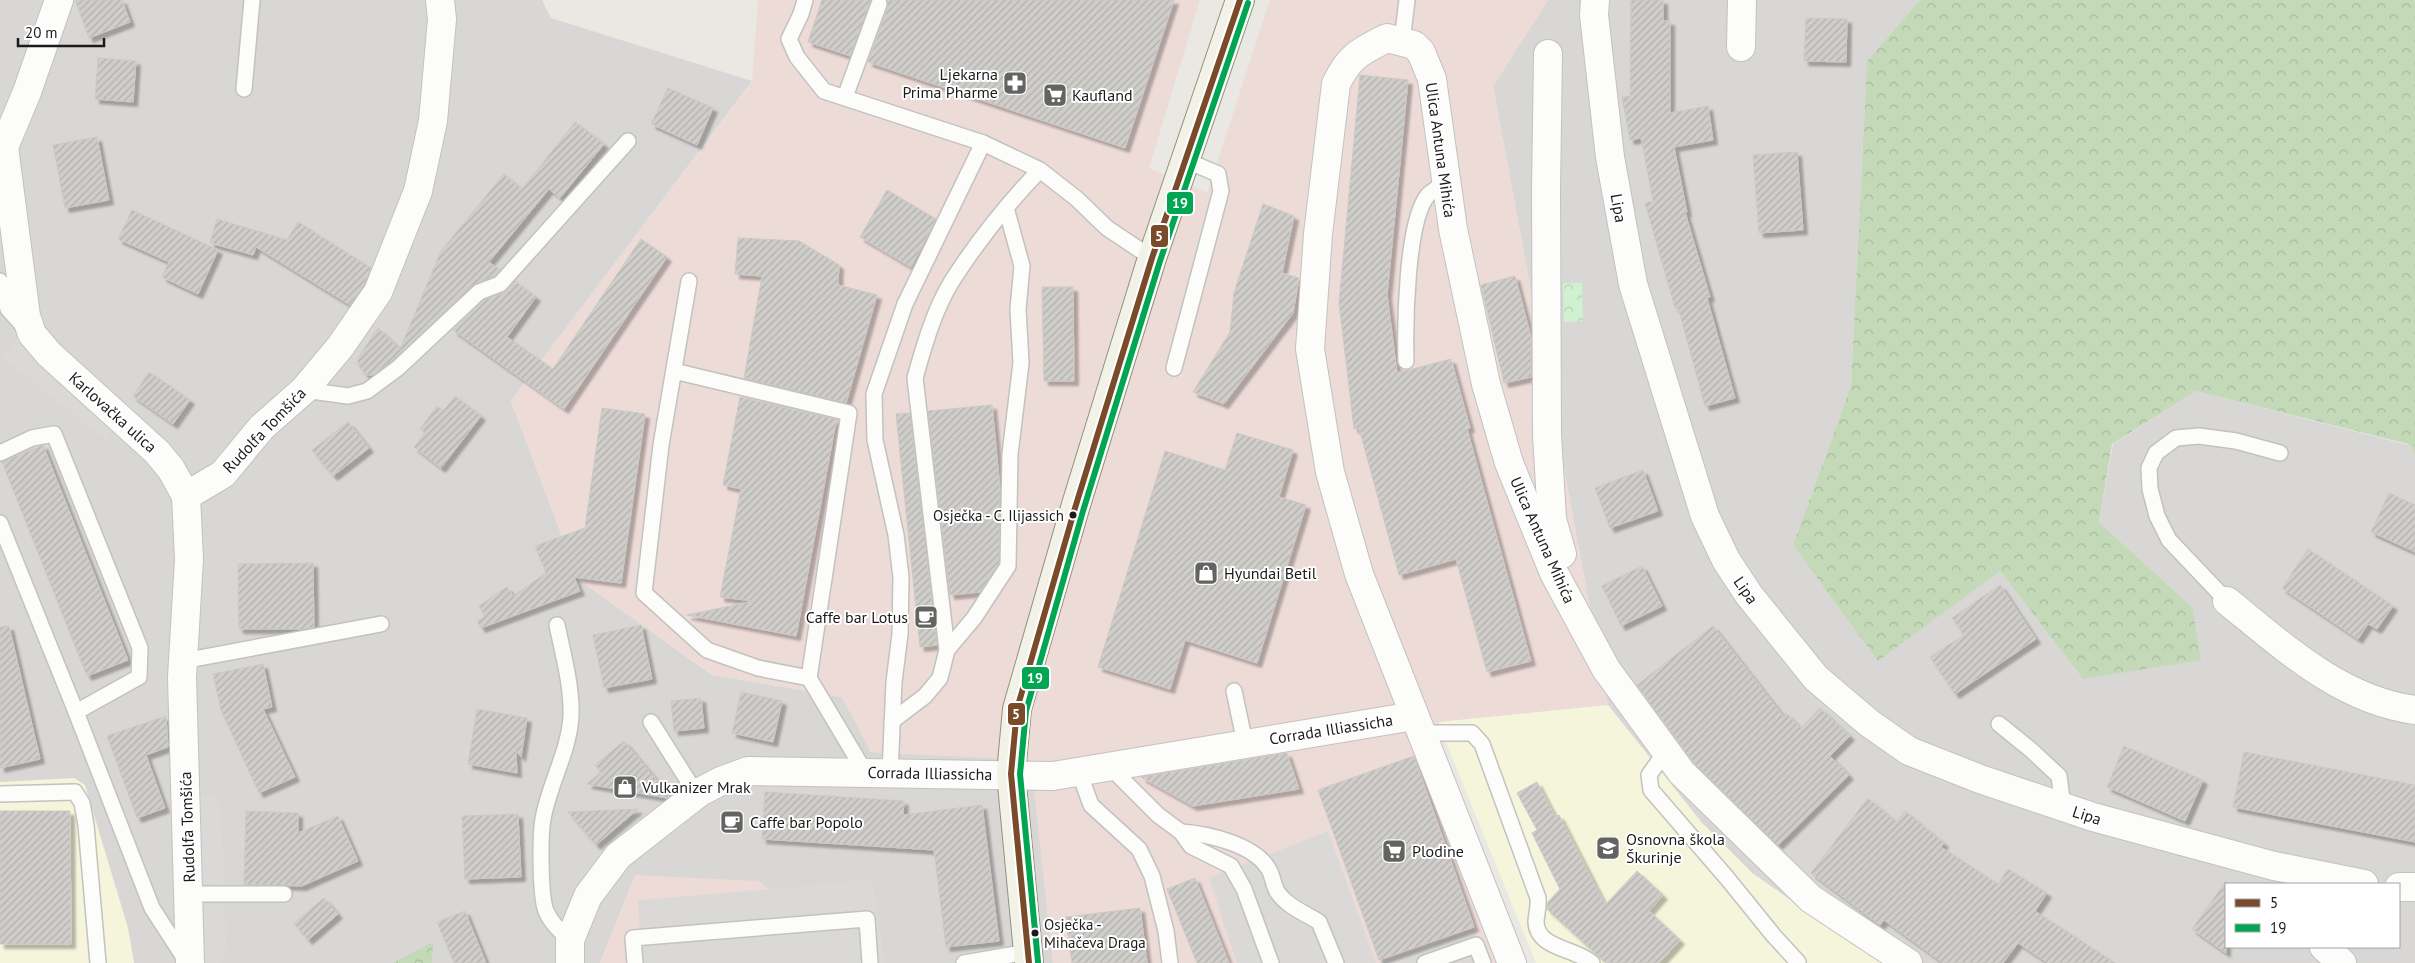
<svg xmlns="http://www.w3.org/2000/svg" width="2415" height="963" viewBox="0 0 2415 963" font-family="'PT Sans',sans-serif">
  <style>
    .residential { fill: #d9d7d5; fill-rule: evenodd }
    .commercial { fill: #eddbd8 }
    .education { fill: #f5f5dc }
    .forest { fill: url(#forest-crowns) }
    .park { fill: url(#park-crowns) }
    .parking { fill: #dad9d7 }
    .building { fill: url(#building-hatch); stroke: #cdc9c5; filter: url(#shadow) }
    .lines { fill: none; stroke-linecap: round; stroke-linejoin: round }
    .service-casing { stroke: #c2c2bf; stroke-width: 18 }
    .minor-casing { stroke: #c2c2bf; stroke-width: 30 }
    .secondary-casing { stroke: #90937c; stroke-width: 30 }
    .service { stroke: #fcfcfb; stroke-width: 15 }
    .minor { stroke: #fcfcfb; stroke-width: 28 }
    .secondary { stroke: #f2f2e8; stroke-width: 28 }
    .bus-1-casing { stroke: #fff; stroke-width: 10 }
    .bus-2-casing { stroke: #fff; stroke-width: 10 }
    .bus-1 { stroke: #7a4b2a; stroke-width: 6 }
    .bus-2 { stroke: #00a651; stroke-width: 6 }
    .bus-dot { fill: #1b1b1b; stroke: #fff; stroke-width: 2 }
    .labels { text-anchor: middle; stroke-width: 4; stroke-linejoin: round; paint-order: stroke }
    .bus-label { font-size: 15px; fill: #1b1b1b; stroke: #fff; text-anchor: end }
    .poi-label { font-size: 16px; fill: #1b1b1b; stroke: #fff; text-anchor: start }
    .street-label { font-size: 16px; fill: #1b1b1b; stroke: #fff }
    .line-badge { stroke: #fff; stroke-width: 2 }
    .badge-label { font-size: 14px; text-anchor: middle; font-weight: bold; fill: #fff }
  </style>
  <defs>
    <pattern id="forest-crowns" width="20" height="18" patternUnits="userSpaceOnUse" patternTransform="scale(1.25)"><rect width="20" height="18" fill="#c3d9b8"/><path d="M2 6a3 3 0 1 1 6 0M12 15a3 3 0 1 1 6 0" fill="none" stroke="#a7ba9e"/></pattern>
    <pattern id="park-crowns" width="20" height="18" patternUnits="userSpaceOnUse" patternTransform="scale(1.25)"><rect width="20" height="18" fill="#d0f1d1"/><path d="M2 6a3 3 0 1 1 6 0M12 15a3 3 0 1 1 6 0" fill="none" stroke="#b2ceb3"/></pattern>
    <pattern id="building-hatch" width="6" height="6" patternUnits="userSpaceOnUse" patternTransform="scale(1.25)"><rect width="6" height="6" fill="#d0ceca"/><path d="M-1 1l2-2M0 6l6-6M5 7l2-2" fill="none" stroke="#b2b0ad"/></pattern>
    <filter id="shadow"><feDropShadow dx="4.5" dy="4.5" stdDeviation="1" flood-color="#0004"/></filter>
  </defs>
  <rect width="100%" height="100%" fill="#eae8e3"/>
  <g class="residential">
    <polygon points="0,0 542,0 551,18 752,81 511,401 578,579 712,675 842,697 871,752 1031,760 1053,963 884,963 871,881 770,890 635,875 600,963 0,963"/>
    <path d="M1548,0h372l-53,61 -16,325 -58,159 85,115 122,-89 83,108 109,-72 -93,-85 14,-78 83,-53 212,54 7,8v510h-534l-129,-90 -50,-50 -94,-118 -115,-619zM2226,884h173v63h-173z"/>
  </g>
  <g class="commercial">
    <polygon points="758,0 1200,0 1149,168 1207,193 1270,0 1548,0 1493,87 1608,705 1440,722 1413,732 1502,963 1053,963 1031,760 871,752 842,697 713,675 578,579 511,401 752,82"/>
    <polygon points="635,875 758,881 770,890 871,881 884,963 600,963"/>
  </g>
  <g class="education">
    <polygon points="1608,705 1702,823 1752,873 1881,963 1536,963 1449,750 1439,722"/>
    <polygon points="74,778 85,785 128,928 134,963 0,963 0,782"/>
  </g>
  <g class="forest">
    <polygon points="1920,0 2415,0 2415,453 2408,444 2196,391 2112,444 2099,522 2192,607 2201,660 2083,679 2000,571 1878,661 1793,545 1851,386 1867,61"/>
    <polygon points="433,942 432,963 393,963"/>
  </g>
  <polygon class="park" points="1563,283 1582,283 1583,321 1564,322"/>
  <g class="parking">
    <polygon points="21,334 120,422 106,440 2,358"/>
    <polygon points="197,795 218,795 221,814 224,884 199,883"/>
    <polygon points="1328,831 1376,963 1237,963 1209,878"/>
    <polygon points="871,881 884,963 642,963 638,900"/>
    <polygon points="200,905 225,905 226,949 221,963 199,963"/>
    <polygon points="1474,929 1487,963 1379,963"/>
  </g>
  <g class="building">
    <polygon points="75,0 122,0 130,22 89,38"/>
    <polygon points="822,0 871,0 850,56 808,42"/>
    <polygon points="887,0 1174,0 1125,148 868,62 888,7"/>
    <polygon points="1631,0 1663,0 1663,21 1670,21 1670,113 1708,106 1713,140 1674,147 1687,212 1685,212 1710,297 1707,298 1735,398 1705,406 1678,307 1675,308 1645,203 1653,201 1641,138 1630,140 1622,97 1630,96"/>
    <polygon points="1806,18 1847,19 1846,62 1804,61"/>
    <polygon points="98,58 136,61 133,102 95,99"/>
    <polygon points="1360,75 1408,80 1387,295 1397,373 1451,359 1470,428 1467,429 1531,661 1487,672 1456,559 1399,575 1359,428 1354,429 1339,303"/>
    <polygon points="668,88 713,108 697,145 651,124"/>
    <polygon points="575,122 604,144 560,198 549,189 489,262 500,270 495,276 473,285 392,361 373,375 366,375 358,365 358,358 378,328 400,349 441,251 504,174 522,189"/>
    <polygon points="97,137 109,200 65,208 53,145"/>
    <polygon points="1797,152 1803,230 1759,233 1753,155"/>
    <polygon points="887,190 936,219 911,267 860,237"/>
    <polygon points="1263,204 1294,216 1282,273 1299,278 1293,313 1224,404 1193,392 1230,332 1234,293"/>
    <polygon points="132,210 218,250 198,294 162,277 169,262 118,239"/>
    <polygon points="217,219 287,240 298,222 371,268 364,285 350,305 256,247 253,255 210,243"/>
    <polygon points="738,238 799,241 839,265 838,285 877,295 846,403 744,378 762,276 735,274"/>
    <polygon points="641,239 667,257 564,409 453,330 484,300 504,293 515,281 536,297 507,337 553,369"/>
    <polygon points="1515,276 1531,337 1531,377 1504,383 1481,285"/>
    <polygon points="1042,287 1073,287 1074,381 1044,381"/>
    <polygon points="149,372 190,400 173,424 133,396"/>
    <polygon points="455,396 481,416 441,468 414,447 425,433 420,429 437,406 443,411"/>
    <polygon points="740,397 838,420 835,427 796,636 687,615 754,601 720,597 741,489 723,485"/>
    <polygon points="992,405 1000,490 999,563 980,592 950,595 928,411"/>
    <polygon points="602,408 645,414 621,583 574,577 580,591 481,628 477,621 485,616 479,606 507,587 513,596 546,573 535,546 585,528"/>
    <polygon points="910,413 937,645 920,647 896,414"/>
    <polygon points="348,422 369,448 333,476 312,450"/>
    <polygon points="1237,433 1293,450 1279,497 1306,505 1257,663 1185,640 1170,689 1098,667 1165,451 1225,470"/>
    <polygon points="43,445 128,660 87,676 2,462"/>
    <polygon points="1643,470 1658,511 1610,528 1595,488"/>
    <polygon points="2389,493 2415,505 2415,552 2371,532"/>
    <polygon points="2308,549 2393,606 2377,629 2368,624 2358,639 2282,588"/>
    <polygon points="313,563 314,627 302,629 239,629 238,564"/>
    <polygon points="1642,566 1662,606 1621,626 1602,586"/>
    <polygon points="2000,585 2036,639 1955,694 1930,657 1964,635 1952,618"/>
    <polygon points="641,625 652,679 604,688 593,635"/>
    <polygon points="9,626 40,759 0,768 0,627"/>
    <polygon points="1713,626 1784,717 1787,714 1801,728 1820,708 1850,736 1830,756 1849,775 1778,845 1694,763 1637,685"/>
    <polygon points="263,664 272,707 263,709 295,777 259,793 221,710 213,674"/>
    <polygon points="741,692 782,701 773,742 732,733"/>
    <polygon points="701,698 704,728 674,731 671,701"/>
    <polygon points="477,709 527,718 521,757 516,751 517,773 468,764"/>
    <polygon points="166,716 168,747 146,755 165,808 137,818 107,736"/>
    <polygon points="624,741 670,796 667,798 587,784 601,772 595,765"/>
    <polygon points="2124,746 2203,780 2185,821 2107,787"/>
    <polygon points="2244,752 2415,785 2415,842 2233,807"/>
    <polygon points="1287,753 1299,789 1193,806 1141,777"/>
    <polygon points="1414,756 1474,927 1379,960 1318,790"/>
    <polygon points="1537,782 1555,817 1559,815 1605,905 1637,871 1663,895 1649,911 1680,940 1659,963 1606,963 1547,909 1548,902 1560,889 1532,833 1537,830 1517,793"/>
    <polygon points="765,792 904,801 903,815 982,805 999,941 946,947 934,850 762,839"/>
    <polygon points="1868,798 1896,822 1905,811 1944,843 1941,847 1998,884 2008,869 2047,893 2035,911 2115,963 2048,963 2018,943 2003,963 1943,963 1884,920 1880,925 1811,873"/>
    <polygon points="638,809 596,845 568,812"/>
    <polygon points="0,811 70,811 71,944 0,944"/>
    <polygon points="246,811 298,813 298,833 338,816 358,861 302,886 244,884"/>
    <polygon points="518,814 521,877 465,879 462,816"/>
    <polygon points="1195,878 1229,963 1197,963 1167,889"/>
    <polygon points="2226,881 2226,953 2192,929"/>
    <polygon points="324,898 338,914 308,940 294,923"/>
    <polygon points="1140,908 1147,963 1072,963 1066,917"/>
    <polygon points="465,911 486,963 454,963 437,922"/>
  </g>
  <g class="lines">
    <g class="service-casing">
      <g id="service">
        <polyline points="805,0 801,14 789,39 797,57 824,91 983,143 1040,170 1077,199 1107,228 1152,258"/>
        <polyline points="1402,41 1407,0"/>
        <polyline points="244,89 252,0"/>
        <polyline points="845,97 879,4"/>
        <polyline points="0,281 8,309 25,328"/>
        <path d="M1406,361c-1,-34 0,-140 22,-166 5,-5 13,-9 19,-13"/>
        <polyline points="1174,368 1221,191 1218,174 1185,160"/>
        <polyline points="674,371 849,413 809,678 758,668 707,650 644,593 661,445 689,281"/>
        <polyline points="304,390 348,396 367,391 398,368 479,292 500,284 628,141"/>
        <polyline points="0,453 32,438 54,434 140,648 139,677 76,712 152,908 187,962"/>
        <polyline points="0,523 76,712"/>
        <polyline points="2227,601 2169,540 2157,516 2150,489 2149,468 2156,453 2176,438 2199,436 2236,441 2280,453"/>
        <path d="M557,625c6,29 15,61 14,91 -2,36 -22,68 -28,103 -3,16 -3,78 3,92 5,12 15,21 24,29"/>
        <polyline points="947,650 974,618 1008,566 1010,454 1021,363 1018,309 1022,266 1006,208"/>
        <polyline points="183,661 381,624"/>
        <polyline points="809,678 865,772"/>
        <polyline points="1234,691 1245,743"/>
        <path d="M892,721l33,-25 15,-18 7,-28 -32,-272c9,-32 19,-68 37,-97 25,-39 56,-78 88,-111"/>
        <polyline points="651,722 697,795"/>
        <polyline points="1999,724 2031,750 2059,776 2063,807"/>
        <path d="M1421,733h51l10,11 56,154c1,10 -2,17 -2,24 1,27 40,26 56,41"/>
        <polyline points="1666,751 1649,775 1651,790 1727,878 1774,936 1798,962"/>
        <polyline points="1109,766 1158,815 1181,832 1191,846 1231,866 1244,889 1271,963"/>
        <polyline points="1079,772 1091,805 1139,849 1152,876 1166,931 1170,963"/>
        <polyline points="890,773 894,682 900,634 901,577 896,535 875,440 874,394 905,304 983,143"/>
        <polyline points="0,794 75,792 82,803 86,825 98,963"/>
        <path d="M1181,832c27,2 72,12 87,36 5,7 5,18 10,25 10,14 27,20 41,29l17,41"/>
        <polyline points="189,894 284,894"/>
        <polyline points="635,963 633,938 867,919 870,963"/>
        <polyline points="964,963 1028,952"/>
        <polyline points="1425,963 1476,945 1483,963"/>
      </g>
    </g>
    <g class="minor-casing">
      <g id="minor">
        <polyline points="1595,0 1594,15 1610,157 1633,284 1705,516 1726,560 1749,595 1816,678 1869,723 1909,751 1980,779 2093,817 2274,866 2364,884"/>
        <polyline points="1741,47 1742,0"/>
        <polyline points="1548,54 1546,190 1547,435 1552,519 1562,554"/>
        <polyline points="0,137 4,147 26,316 32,334 49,354 157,452 171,469 186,496"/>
        <polyline points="4,147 27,92 59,0"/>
        <path d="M2227,601c56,45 113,99 188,109"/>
        <polyline points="2399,887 2415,887"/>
        <polyline points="2324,947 2342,963"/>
        <polyline points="190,963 182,677 189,559 186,496 223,474 262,427 304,390 340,347 378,292 418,191 433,121 442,19 440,0"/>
        <polyline points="570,963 570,940 588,896 618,856 700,792 721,781 748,771 1053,776 1414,716"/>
        <path d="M1512,963l-153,-389 -29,-102 -20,-123 8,-115 18,-150c13,-28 25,-33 51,-46l27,7 7,7 11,27 21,150 33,155 23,79 45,110 52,96 76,104 129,126 97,64"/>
      </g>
    </g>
    <g class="secondary-casing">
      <polyline id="secondary" points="1029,963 1011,774 1017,709 1075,508 1152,258 1240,0"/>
    </g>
    <use href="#service" class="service"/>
    <use href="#minor" class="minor"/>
    <use href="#secondary" class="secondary"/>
    <g class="bus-1-casing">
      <polyline id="bus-1" points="1029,963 1011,774 1017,709 1075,508 1152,258 1240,0"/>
    </g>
    <g class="bus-2-casing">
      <polyline id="bus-2" points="1038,962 1020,774 1026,711 1083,511 1160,261 1248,3"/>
    </g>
    <use href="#bus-1" class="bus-1"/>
    <use href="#bus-2" class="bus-2"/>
  </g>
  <defs>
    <g id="pharmacy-square" transform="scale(1.25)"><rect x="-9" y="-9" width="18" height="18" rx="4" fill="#636361" stroke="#fff"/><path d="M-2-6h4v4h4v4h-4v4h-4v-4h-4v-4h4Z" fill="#fff"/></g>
    <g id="supermarket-square" transform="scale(1.25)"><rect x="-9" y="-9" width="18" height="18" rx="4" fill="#636361" stroke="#fff"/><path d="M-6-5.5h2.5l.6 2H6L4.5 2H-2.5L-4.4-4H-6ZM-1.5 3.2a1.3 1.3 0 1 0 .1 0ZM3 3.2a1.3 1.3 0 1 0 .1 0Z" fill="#fff"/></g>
    <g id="shop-square" transform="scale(1.25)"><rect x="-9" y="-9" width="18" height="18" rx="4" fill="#636361" stroke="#fff"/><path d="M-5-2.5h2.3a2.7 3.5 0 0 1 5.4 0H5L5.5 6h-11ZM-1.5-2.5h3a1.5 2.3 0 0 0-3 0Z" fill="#fff"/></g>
    <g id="cafe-square" transform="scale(1.25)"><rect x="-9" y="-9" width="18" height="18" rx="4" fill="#636361" stroke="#fff"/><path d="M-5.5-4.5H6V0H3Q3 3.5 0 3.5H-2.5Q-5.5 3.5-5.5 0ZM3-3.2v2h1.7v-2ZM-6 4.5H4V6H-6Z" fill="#fff"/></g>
    <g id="school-square" transform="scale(1.25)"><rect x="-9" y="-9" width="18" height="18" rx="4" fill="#636361" stroke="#fff"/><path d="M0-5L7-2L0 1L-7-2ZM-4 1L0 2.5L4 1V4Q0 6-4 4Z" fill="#fff"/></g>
  </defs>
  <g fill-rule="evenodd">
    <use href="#pharmacy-square" x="1015" y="83"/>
    <use href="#supermarket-square" x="1055" y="95"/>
    <use href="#shop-square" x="1206" y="573"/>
    <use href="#cafe-square" x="926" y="617"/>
    <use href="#shop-square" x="625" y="787"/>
    <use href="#cafe-square" x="732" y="822"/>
    <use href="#school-square" x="1608" y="848"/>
    <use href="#supermarket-square" x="1394" y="851"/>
  </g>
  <g class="bus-dot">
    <circle cx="1073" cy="515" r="4.5"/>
    <circle cx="1035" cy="933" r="4.5"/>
  </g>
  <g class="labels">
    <g class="bus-label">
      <text x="1064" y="521">Osječka - C. Ilijassich</text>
      <text x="1044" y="930" text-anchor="start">Osječka -<tspan x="1044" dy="18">Mihačeva Draga</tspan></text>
    </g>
    <g class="poi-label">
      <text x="998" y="80" text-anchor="end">Ljekarna<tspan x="998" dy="18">Prima Pharme</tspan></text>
      <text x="1072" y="101">Kaufland</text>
      <text x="1224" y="579">Hyundai Betil</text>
      <text x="908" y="623" text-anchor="end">Caffe bar Lotus</text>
      <text x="642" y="793">Vulkanizer Mrak</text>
      <text x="750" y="828">Caffe bar Popolo</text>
      <text x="1626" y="845">Osnovna škola<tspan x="1626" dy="18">Škurinje</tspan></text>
      <text x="1412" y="857">Plodine</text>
    </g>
    <g class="street-label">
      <text transform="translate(1441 150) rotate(82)" y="6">Ulica Antuna Mihića</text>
      <text transform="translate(1619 208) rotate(80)" y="6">Lipa</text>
      <text transform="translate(113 412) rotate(42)" y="6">Karlovačka ulica</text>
      <text transform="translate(264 430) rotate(-46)" y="6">Rudolfa Tomšića</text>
      <text transform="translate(1543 540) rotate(66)" y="6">Ulica Antuna Mihića</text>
      <text transform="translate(1746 590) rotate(55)" y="6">Lipa</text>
      <text transform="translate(1331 729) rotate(-9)" y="6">Corrada Illiassicha</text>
      <text transform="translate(930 773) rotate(1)" y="6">Corrada Illiassicha</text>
      <text transform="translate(2087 815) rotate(18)" y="6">Lipa</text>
      <text transform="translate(187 827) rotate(-92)" y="6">Rudolfa Tomšića</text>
    </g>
  </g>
  <g class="line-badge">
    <rect x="1166" y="191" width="28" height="24" rx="5" fill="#00a651"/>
    <rect x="1150" y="224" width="19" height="24" rx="5" fill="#7a4b2a"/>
    <rect x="1021" y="666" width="29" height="24" rx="5" fill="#00a651"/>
    <rect x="1007" y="702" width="19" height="24" rx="5" fill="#7a4b2a"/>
  </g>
  <g class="badge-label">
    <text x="1180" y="208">19</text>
    <text x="1159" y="241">5</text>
    <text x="1035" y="683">19</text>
    <text x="1016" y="719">5</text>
  </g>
  <rect x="2225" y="883" width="175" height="65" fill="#ffffff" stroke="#a4a4a4"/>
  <rect x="2235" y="899" width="25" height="8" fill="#7a4b2a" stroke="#a4a4a4"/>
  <text x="2270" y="908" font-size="15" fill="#1b1b1b">5</text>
  <rect x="2235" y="924" width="25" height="8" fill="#00a651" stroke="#a4a4a4"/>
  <text x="2270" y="933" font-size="15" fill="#1b1b1b">19</text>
  <path d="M18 38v8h86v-8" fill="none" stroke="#1b1b1b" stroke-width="2.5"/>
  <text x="25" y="38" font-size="15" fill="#1b1b1b" stroke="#ffffff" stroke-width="4" paint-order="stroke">20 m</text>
</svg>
